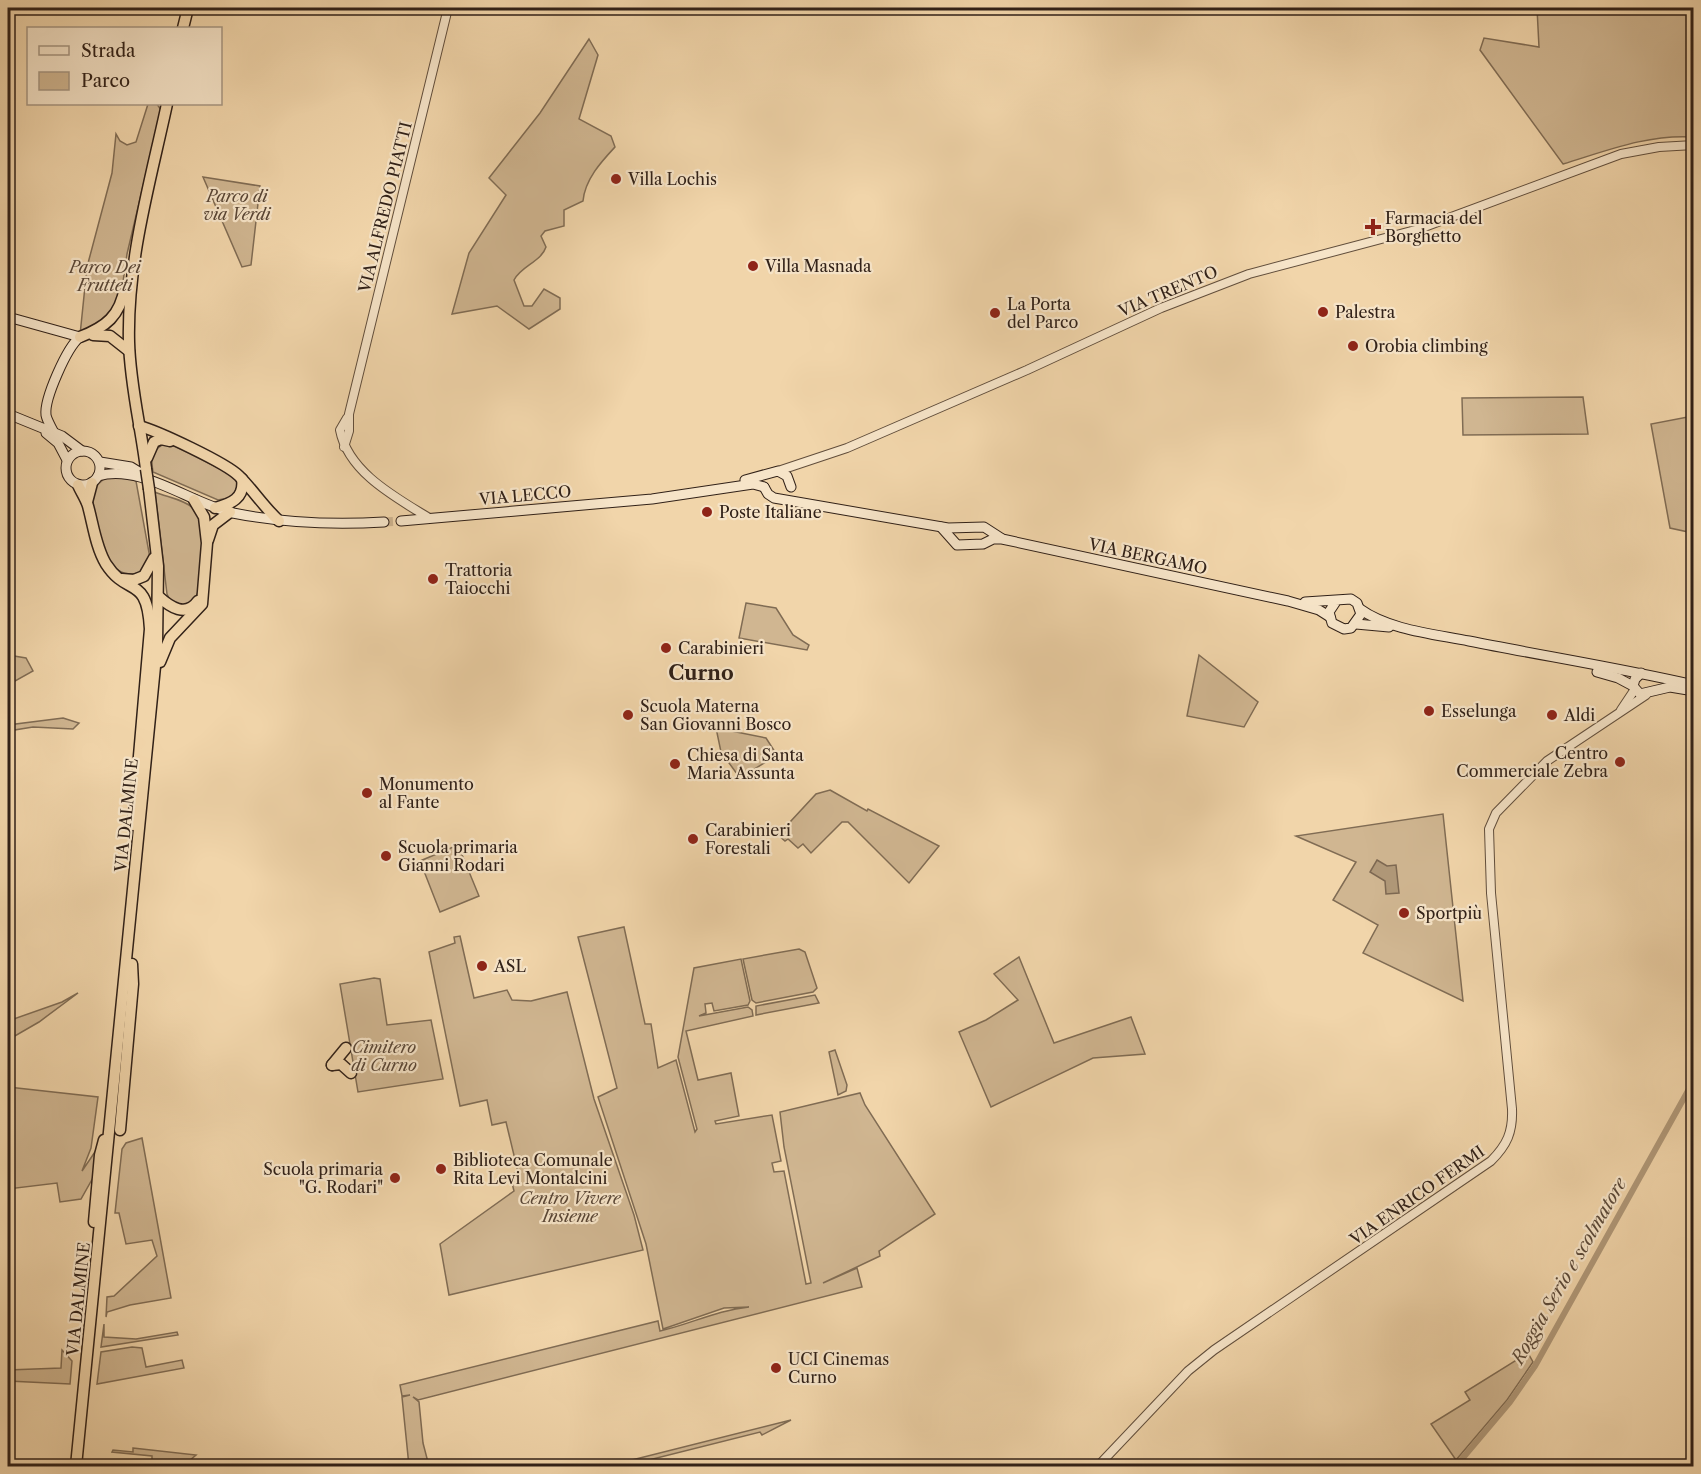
<svg xmlns="http://www.w3.org/2000/svg" width="1701" height="1474" viewBox="0 0 1701 1474" font-family="'Libre Caslon Text',serif">
  <style>
    .green { fill: #d0b691; stroke: #806c54; stroke-width: 1.5 }
    .water { fill: #b09878; stroke: #7d6852; stroke-width: 1.5 }
    .lines { fill: none; stroke-linecap: round; stroke-linejoin: round }
    .stream { stroke: #7d6852; stroke-width: 1.5 }
    .canal { stroke: #b09878; stroke-width: 6 }
    .secondary-tunnel { stroke: #cbb18d; stroke-width: 9; stroke-dasharray: 9 4.5; stroke-linecap: butt }
    .tertiary-casing { stroke: #614e3c; stroke-width: 10 }
    .secondary-casing { stroke: #312118; stroke-width: 11 }
    .trunk-casing { stroke: #312118; stroke-width: 13 }
    .tertiary { stroke: #f6e4c8; stroke-width: 8 }
    .secondary { stroke: #f6e4c8; stroke-width: 9 }
    .trunk { stroke: #f1d5aa; stroke-width: 10 }
    .trunk-bridge-casing { stroke: #312118; stroke-width: 13; stroke-linecap: butt }
    .trunk-bridge { stroke: #f1d5aa; stroke-width: 10 }
    .poi-dot { fill: #8f2418; stroke: #f6e4c8; stroke-width: 2 }
    .labels { text-anchor: middle; stroke-width: 4.5; stroke-linejoin: round; paint-order: stroke }
    .poi-label { font-size: 16px; fill: #312118; stroke: #f6e4c8; text-anchor: start }
    .park-label { font-size: 16px; font-style: italic; fill: #594636; stroke: #f6e4c8 }
    .street-label { font-size: 16px; fill: #312118; stroke: #f6e4c8 }
    .water-label { font-size: 18px; font-style: italic; fill: #5d4b3a; stroke: #f6e4c8 }
    .quarter-label { font-size: 20px; font-weight: bold; fill: #312118; stroke: #f6e4c8 }
  </style>
  <rect width="100%" height="100%" fill="#f1d5aa"/>
  <filter id="stains"><feTurbulence type="fractalNoise" baseFrequency=".00333" numOctaves="4"/><feColorMatrix values="0 0 0 0 .2 0 0 0 0 .09 0 0 0 0 .02 0 0 0 .5 -.17"/></filter>
  <radialGradient id="worn" r=".72"><stop offset=".6" stop-color="#630" stop-opacity="0"/><stop offset="1" stop-color="#630" stop-opacity=".3"/></radialGradient>
  <g class="green">
    <path d="M1537,8h156v129c-45,-3 -87,14 -130,27l-83,-114 4,-12 55,9z"/>
    <path d="M589,39l9,16 -19,64 32,17 4,11c-13,14 -30,32 -32,54l-19,9v16l-19,5 -4,5 5,11c-5,15 -25,19 -32,33l10,26h8l12,-17 16,9v11l-31,20 -32,-23 -45,8 17,-61 37,-58 -17,-17 51,-65z"/>
    <polygon points="148,104 157,104 161,110 127,254 122,289 108,318 80,335 87,267 112,173 116,134 120,141 127,145 136,142"/>
    <polygon points="203,177 260,186 251,265 242,267"/>
    <polygon points="1583,397 1588,434 1463,435 1462,398"/>
    <polygon points="1693,416 1694,416 1693,533 1670,528 1651,424"/>
    <path d="M162,445h11l61,31 4,8 -5,13 -15,3 -65,-28c-2,-13 -3,-20 9,-27z"/>
    <path d="M106,477h18l12,4 14,77 -3,12c-45,21 -49,-43 -57,-73l3,-8z"/>
    <path d="M155,492c11,5 31,8 39,17 12,13 11,77 0,91 -2,3 -8,5 -11,6l-13,-6 -3,-6z"/>
    <polygon points="746,603 776,608 793,635 809,645 807,650 739,638"/>
    <polygon points="8,655 26,658 33,671 8,685"/>
    <polygon points="1199,655 1258,702 1244,727 1187,716"/>
    <polygon points="63,718 79,723 73,729 33,727 8,731 8,725"/>
    <polygon points="716,728 766,738 777,755 740,778 721,752"/>
    <polygon points="830,790 867,811 868,809 939,846 909,883 848,822 842,822 811,853 803,844 798,848 788,839 785,841 778,835 816,794"/>
    <polygon points="1443,814 1463,1001 1363,953 1378,925 1333,900 1356,862 1296,836"/>
    <polygon points="458,845 479,896 440,912 420,861"/>
    <path d="M624,927l21,97h6l7,44 18,-8 19,72 2,-3 -19,-72 16,-89 47,-9 9,42 -2,4 -34,6 -2,-8 -7,1 1,9 -7,3 49,-9 4,3 1,6 -67,15 12,49 33,-7 8,43 -24,5 1,3 56,-9 9,46 -9,2 2,9 10,-1 22,113 5,-1 -27,-136 -4,-35 80,-19 5,12 70,109 -56,37 1,5 -57,27 34,-15 5,19 -444,113 -5,-3 6,5 4,41 6,23h-20l-7,-69 8,-2 -8,1 -2,-11 258,-64 2,10c31,-7 57,-21 89,-24l-25,1 -61,21 -17,-85 -48,-147 19,-9 -39,-151z"/>
    <polygon points="460,936 474,998 507,990 512,1000 531,1001 567,992 594,1099 634,1215 643,1250 449,1295 440,1244 514,1191 510,1175 518,1172 506,1122 492,1125 487,1100 460,1106 429,952 455,943 454,937"/>
    <polygon points="799,949 805,952 817,988 813,992 756,1003 752,1000 743,959"/>
    <polygon points="1019,957 1054,1043 1131,1017 1145,1054 1093,1058 991,1107 959,1032 986,1020 1018,1000 994,974"/>
    <polygon points="374,978 380,979 387,1025 431,1020 443,1079 358,1092 340,984"/>
    <polygon points="78,993 39,1022 8,1040 8,1021 62,1002"/>
    <polygon points="815,995 819,1003 756,1015 756,1006"/>
    <polygon points="835,1050 847,1085 846,1091 838,1095 829,1052"/>
    <polygon points="8,1087 98,1097 91,1148 82,1171 99,1146 108,1151 81,1199 60,1202 57,1183 8,1189"/>
    <polygon points="142,1138 171,1298 130,1305 107,1312 106,1317 107,1297 114,1296 157,1256 152,1240 126,1244 119,1213 115,1213 122,1149 126,1143"/>
    <polygon points="104,1324 104,1337 136,1339 177,1332 178,1335 101,1347"/>
    <polygon points="132,1347 142,1348 146,1367 182,1360 184,1368 97,1384 101,1352"/>
    <polygon points="62,1350 72,1361 70,1384 8,1381 8,1370 61,1368"/>
    <polygon points="1528,1353 1533,1362 1507,1400 1456,1460 1431,1424 1470,1400 1465,1392"/>
    <polygon points="791,1420 762,1435 760,1432 625,1466 608,1466"/>
    <polygon points="133,1448 196,1455 183,1466 144,1466 152,1462 152,1456 112,1452 113,1450 133,1452"/>
  </g>
  <polygon class="water" points="1377,860 1387,866 1396,865 1399,893 1386,894 1385,881 1370,872"/>
  <g class="lines">
    <polyline class="stream" points="1694,1095 1694,1100"/>
    <polyline class="canal" points="1456,1466 1510,1402 1535,1366 1694,1080"/>
    <polyline class="secondary-tunnel" points="384,522 401,521"/>
    <g class="tertiary-casing">
      <g id="tertiary">
        <path d="M347,418l-7,12c8,42 55,67 89,88"/>
        <polyline points="344,447 349,431 349,414 448,8"/>
        <polyline points="778,471 847,448 1027,370 1161,308 1249,274 1419,229 1621,154 1659,147 1694,145"/>
        <polyline points="1621,710 1635,689"/>
        <path d="M1098,1466l90,-95 26,-21 277,-189c16,-16 22,-29 21,-52l-21,-216 -2,-64 7,-16 51,-52 99,-66"/>
      </g>
    </g>
    <g class="secondary-casing">
      <g id="secondary">
        <polyline points="8,317 80,337"/>
        <polyline points="8,414 62,436 82,451"/>
        <polyline points="46,433 58,443 67,460"/>
        <path d="M54,433c-2,-5 -7,-12 -8,-18 -2,-16 21,-68 34,-78"/>
        <circle cx="83" cy="468" r="17"/>
        <polyline points="100,462 131,467 144,475"/>
        <path d="M98,476c43,-13 93,28 135,37 50,10 100,12 151,9"/>
        <polyline points="745,480 778,471 787,476 791,487"/>
        <polyline points="764,487 768,494 774,498 948,528 984,527 1001,538"/>
        <polyline points="401,521 652,499 753,484 764,487"/>
        <polyline points="941,527 957,545 983,544 993,539 1002,539 1288,601 1319,610 1330,617"/>
        <polyline points="1305,602 1351,599 1357,603 1361,614 1351,628 1344,629 1332,623 1329,612 1337,600"/>
        <path d="M1360,609c29,21 74,25 109,32 75,15 151,27 225,44"/>
        <polyline points="1356,624 1389,627"/>
        <polyline points="1597,672 1618,678 1633,686"/>
        <polyline points="1641,673 1635,679 1633,686 1640,694 1670,687 1694,691"/>
      </g>
    </g>
    <g class="trunk-casing">
      <g id="trunk">
        <polyline points="183,28 188,8"/>
        <polyline points="93,335 110,336 129,351"/>
        <path d="M80,337c26,-10 40,-21 45,-50"/>
        <path d="M139,426c19,5 87,37 100,50 14,14 25,31 40,45"/>
        <polyline points="147,458 154,442 161,439 170,441"/>
        <path d="M146,469c-5,-42 -16,-84 -17,-127 -2,-81 21,-159 38,-238"/>
        <path d="M78,485c3,7 8,14 10,21 5,18 8,42 18,58 22,34 41,10 44,65l-17,196"/>
        <polyline points="87,502 92,483"/>
        <path d="M215,508c16,-4 30,-10 27,-29"/>
        <polyline points="208,540 213,525 230,512"/>
        <polyline points="122,579 134,580 144,576 154,558"/>
        <path d="M158,596c12,11 28,22 40,5"/>
        <polyline points="160,662 170,638 202,604 207,543 204,517 194,500"/>
        <polyline points="332,1065 341,1064 351,1073"/>
        <polyline points="332,1065 346,1048"/>
        <polyline points="120,1130 133,984 132,964"/>
        <polyline points="94,1222 100,1155 104,1140"/>
        <polyline points="76,1466 157,646 158,566 149,489"/>
      </g>
    </g>
    <use href="#tertiary" class="tertiary"/>
    <use href="#secondary" class="secondary"/>
    <use href="#trunk" class="trunk"/>
    <g class="trunk-bridge-casing">
      <polyline id="trunk-bridge" points="146,469 149,489"/>
    </g>
    <use href="#trunk-bridge" class="trunk-bridge"/>
  </g>
  <g class="poi-dot">
    <circle cx="616" cy="179" r="6"/>
    <path d="M1370 218h6v6h6v6h-6v6h-6v-6h-6v-6h6z"/>
    <circle cx="753" cy="266" r="6"/>
    <circle cx="1323" cy="312" r="6"/>
    <circle cx="995" cy="313" r="6"/>
    <circle cx="1353" cy="346" r="6"/>
    <circle cx="707" cy="512" r="6"/>
    <circle cx="433" cy="579" r="6"/>
    <circle cx="666" cy="648" r="6"/>
    <circle cx="1429" cy="711" r="6"/>
    <circle cx="628" cy="715" r="6"/>
    <circle cx="1552" cy="715" r="6"/>
    <circle cx="1620" cy="762" r="6"/>
    <circle cx="675" cy="764" r="6"/>
    <circle cx="367" cy="793" r="6"/>
    <circle cx="693" cy="839" r="6"/>
    <circle cx="386" cy="856" r="6"/>
    <circle cx="1404" cy="913" r="6"/>
    <circle cx="482" cy="966" r="6"/>
    <circle cx="441" cy="1169" r="6"/>
    <circle cx="395" cy="1178" r="6"/>
    <circle cx="776" cy="1368" r="6"/>
  </g>
  <g class="labels">
    <g class="poi-label">
      <text x="628" y="185">Villa Lochis</text>
      <text x="1385" y="224">Farmacia del<tspan x="1385" dy="18">Borghetto</tspan></text>
      <text x="765" y="272">Villa Masnada</text>
      <text x="1007" y="310">La Porta<tspan x="1007" dy="18">del Parco</tspan></text>
      <text x="1335" y="318">Palestra</text>
      <text x="1365" y="352">Orobia climbing</text>
      <text x="719" y="518">Poste Italiane</text>
      <text x="445" y="576">Trattoria<tspan x="445" dy="18">Taiocchi</tspan></text>
      <text x="678" y="654">Carabinieri</text>
      <text x="640" y="712">Scuola Materna<tspan x="640" dy="18">San Giovanni Bosco</tspan></text>
      <text x="1441" y="717">Esselunga</text>
      <text x="1564" y="721">Aldi</text>
      <text x="1608" y="759" text-anchor="end">Centro<tspan x="1608" dy="18">Commerciale Zebra</tspan></text>
      <text x="687" y="761">Chiesa di Santa<tspan x="687" dy="18">Maria Assunta</tspan></text>
      <text x="379" y="790">Monumento<tspan x="379" dy="18">al Fante</tspan></text>
      <text x="705" y="836">Carabinieri<tspan x="705" dy="18">Forestali</tspan></text>
      <text x="398" y="853">Scuola primaria<tspan x="398" dy="18">Gianni Rodari</tspan></text>
      <text x="1416" y="919">Sportpiù</text>
      <text x="494" y="972">ASL</text>
      <text x="453" y="1166">Biblioteca Comunale<tspan x="453" dy="18">Rita Levi Montalcini</tspan></text>
      <text x="383" y="1175" text-anchor="end">Scuola primaria<tspan x="383" dy="18">"G. Rodari"</tspan></text>
      <text x="788" y="1365">UCI Cinemas<tspan x="788" dy="18">Curno</tspan></text>
    </g>
    <g class="park-label">
      <text x="237" y="202">Parco di<tspan x="237" dy="18">via Verdi</tspan></text>
      <text x="105" y="273">Parco Dei<tspan x="105" dy="18">Frutteti</tspan></text>
      <text x="384" y="1053">Cimitero<tspan x="384" dy="18">di Curno</tspan></text>
      <text x="570" y="1204">Centro Vivere<tspan x="570" dy="18">Insieme</tspan></text>
    </g>
    <g class="street-label">
      <text transform="translate(385 207) rotate(-76)" y="6">VIA ALFREDO PIATTI</text>
      <text transform="translate(1168 291) rotate(-23)" y="6">VIA TRENTO</text>
      <text transform="translate(525 495) rotate(-5)" y="6">VIA LECCO</text>
      <text transform="translate(1148 556) rotate(12)" y="6">VIA BERGAMO</text>
      <text transform="translate(126 815) rotate(-84)" y="6">VIA DALMINE</text>
      <text transform="translate(1417 1195) rotate(-35)" y="6">VIA ENRICO FERMI</text>
      <text transform="translate(78 1299) rotate(-84)" y="6">VIA DALMINE</text>
    </g>
    <g class="water-label">
      <text transform="translate(1569 1271) rotate(-60)" y="6">Roggia Serio e scolmatore</text>
    </g>
    <g class="quarter-label">
      <text x="701" y="680">Curno</text>
    </g>
  </g>
  <rect width="1701" height="1474" fill="none" stroke="#f1d5aa" stroke-width="30"/>
  <rect x="9" y="9" width="1683" height="1456" fill="none" stroke="#312118" stroke-width="3"/>
  <rect x="15" y="15" width="1671" height="1444" fill="none" stroke="#312118" stroke-width="1.5"/>
  <rect x="27" y="27" width="195" height="78" fill="#f6e4c8" stroke="#a79682" stroke-width="1.5"/>
  <rect x="39" y="46" width="30" height="9" fill="#f6e4c8" stroke="#a79682" stroke-width="1.5"/>
  <text x="81" y="57" font-size="18" fill="#312118">Strada</text>
  <rect x="39" y="72" width="30" height="18" fill="#d0b691" stroke="#a79682" stroke-width="1.5"/>
  <text x="81" y="87" font-size="18" fill="#312118">Parco</text>
  <rect width="100%" height="100%" filter="url(#stains)"/>
  <rect width="100%" height="100%" fill="url(#worn)"/>
</svg>
